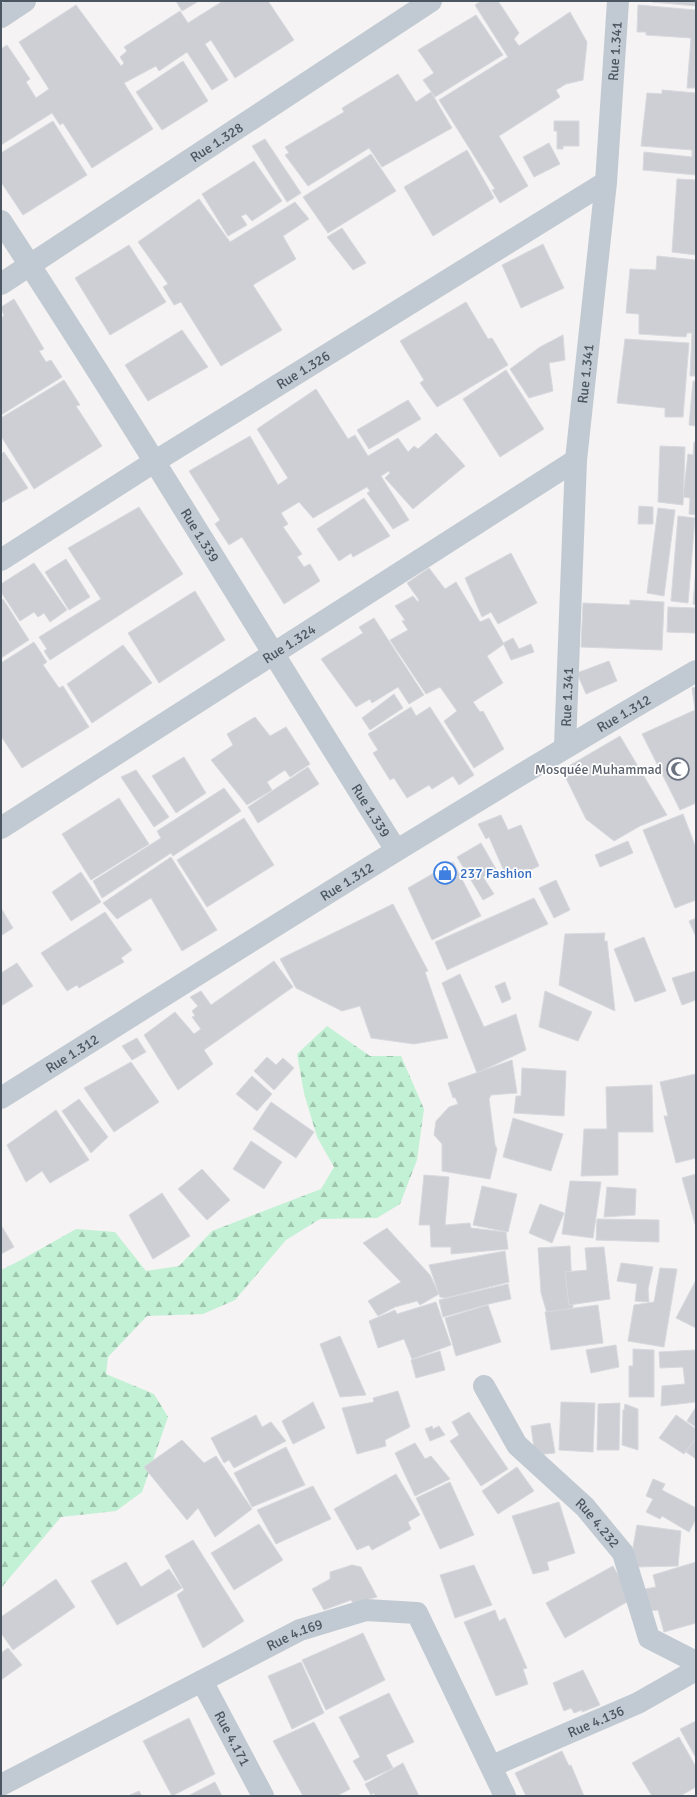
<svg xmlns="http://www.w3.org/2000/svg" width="697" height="1797" viewBox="0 0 697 1797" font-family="Signika,sans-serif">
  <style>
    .forest { fill: url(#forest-firs) }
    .building { fill: #cdcfd5; stroke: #d7d9de }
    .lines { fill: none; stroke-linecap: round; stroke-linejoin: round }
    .street { stroke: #c1cad2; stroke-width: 22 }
    .labels { text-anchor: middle; stroke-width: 3.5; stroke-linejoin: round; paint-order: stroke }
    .street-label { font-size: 14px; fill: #4a5661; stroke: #fff }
    .worship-label { font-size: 14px; fill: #5b616d; stroke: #fff; text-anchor: end }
    .shop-label { font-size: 14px; fill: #366cbe; stroke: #fff; text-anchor: start }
  </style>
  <defs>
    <pattern id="forest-firs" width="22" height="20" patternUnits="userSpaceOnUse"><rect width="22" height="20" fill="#c3f1d5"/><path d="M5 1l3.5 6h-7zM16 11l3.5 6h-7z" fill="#a0c6b0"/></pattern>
  </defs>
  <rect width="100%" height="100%" fill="#f5f3f3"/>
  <polygon class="forest" points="327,1026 370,1056 401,1056 424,1109 417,1160 400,1204 377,1218 320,1219 286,1240 235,1300 203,1314 147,1316 108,1357 106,1374 154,1394 168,1417 142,1492 116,1511 61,1517 1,1588 1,1270 21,1260 76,1229 115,1232 146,1271 179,1266 212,1231 321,1189 334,1167 317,1137 304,1093 297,1054"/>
  <g class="building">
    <polygon points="176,1 199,1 182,11"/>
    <polygon points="223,1 268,1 294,40 235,78 211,40 205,44 228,80 212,90 187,52 159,71 156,66 124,83 153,129 92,168 63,123 60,125 52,113 1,145 1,49 7,45 30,79 26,82 36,98 49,89 19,42 76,5 121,66 124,63 120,57 127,51 124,47 180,11 188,23"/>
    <polygon points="481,1 498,1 519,33 514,39 519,46 570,12 587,42 583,80 566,84 556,90 560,97 499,136 528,186 500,203 492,190 495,189 439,100 508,57 475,5"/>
    <polygon points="652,1 696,1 696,6 652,2"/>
    <polygon points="638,5 696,10 696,88 687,88 691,38 646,35 646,32 637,32"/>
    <polygon points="476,15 503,55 435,97 423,80 434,73 418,50"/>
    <polygon points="183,61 208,101 162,130 136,92"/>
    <polygon points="398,74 416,102 431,92 452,128 382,167 369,148 308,186 285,155 289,153 285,147 344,112 342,108"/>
    <polygon points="662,90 696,93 696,175 643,170 644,152 692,157 692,150 641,146 647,93 662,94"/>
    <polygon points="53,121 87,175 23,215 1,182 1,153"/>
    <polygon points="554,121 579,121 579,146 563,146 563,149 557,149 557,131 554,131"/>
    <polygon points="265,139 301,193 287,202 252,146"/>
    <polygon points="549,143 560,164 534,177 523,157"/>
    <polygon points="467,150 494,198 433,236 404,187"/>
    <polygon points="371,154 396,191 328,233 303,197"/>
    <polygon points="254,161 282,201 252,221 246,214 241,216 247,225 228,236 202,194"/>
    <polygon points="677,179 696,180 696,255 672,252"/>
    <polygon points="199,199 230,242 295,202 309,219 283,236 296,259 253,285 282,330 221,366 181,302 174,305 163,287 168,284 138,242"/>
    <polygon points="342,228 366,263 353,270 327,237"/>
    <polygon points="543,244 564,288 521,308 502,265"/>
    <polygon points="129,245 166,302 110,335 75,278"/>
    <polygon points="657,256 696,260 696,376 690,376 692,333 687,333 686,337 639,334 639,314 626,313 630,269 656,270"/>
    <polygon points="14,299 44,349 39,351 46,362 51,360 62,377 1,415 1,318 4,316 1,307"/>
    <polygon points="466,302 488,339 492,338 508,365 437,407 420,383 424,380 400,341"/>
    <polygon points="182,330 208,367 148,401 125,365"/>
    <polygon points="563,335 565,360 549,363 553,391 529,398 510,369 540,347"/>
    <polygon points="625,339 689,343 683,417 665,417 665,408 617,403"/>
    <polygon points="506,370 544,429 500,457 463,399"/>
    <polygon points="64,380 80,405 76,406 102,446 34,489 1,436 1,418"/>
    <polygon points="693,381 696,381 696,426 689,425"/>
    <polygon points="316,389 348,439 355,435 368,456 398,438 408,452 414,446 418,449 436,433 465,466 413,509 385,478 390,473 389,471 381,476 409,520 393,529 367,493 370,491 367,487 313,518 299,502 281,513 288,524 283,527 302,554 297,557 304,567 310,564 320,581 284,604 242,537 229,545 215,524 220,520 189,471 250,436 278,485 288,478 257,429"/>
    <polygon points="408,400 421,419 369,449 357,430"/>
    <polygon points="694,442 696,442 696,515 689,514 690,498 683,497 688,454 693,455"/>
    <polygon points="660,446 685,447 683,505 658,502"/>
    <polygon points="4,452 28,488 1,503 1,454"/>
    <polygon points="364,498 390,536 353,557 351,553 339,561 317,529"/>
    <polygon points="639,506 653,507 653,524 638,524"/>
    <polygon points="139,507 183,574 50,660 44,651 47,649 39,637 101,599 68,548"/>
    <polygon points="658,508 675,510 664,596 647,593"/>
    <polygon points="678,516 695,518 688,603 671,601"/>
    <polygon points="511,553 537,603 498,624 491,612 482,617 465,578"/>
    <polygon points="66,559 90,597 69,610 45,572"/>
    <polygon points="34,563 67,610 50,622 44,613 38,617 34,612 20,621 1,592 1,584"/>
    <polygon points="429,568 445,589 456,582 480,622 489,618 504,644 487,656 503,683 473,702 480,712 483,711 504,749 474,768 444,721 457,711 440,687 426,694 390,640 408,630 402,621 405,620 395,606 413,596 418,602 419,600 407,583"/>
    <polygon points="696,568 696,605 693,604"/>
    <polygon points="195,591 225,640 159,683 128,633"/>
    <polygon points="3,599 29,640 1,658 1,601"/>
    <polygon points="630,600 664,602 662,650 581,647 583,603 630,605"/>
    <polygon points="668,607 695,608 695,633 667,632"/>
    <polygon points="374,618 424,695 409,704 398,687 372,703 370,699 356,707 321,659 363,633 359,627"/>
    <polygon points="513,638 519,649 531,644 534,652 511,660 503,643"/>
    <polygon points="34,642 47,662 43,665 59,688 63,686 89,727 22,768 1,736 1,663"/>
    <polygon points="123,645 152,683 92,723 67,684"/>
    <polygon points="609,661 617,681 586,694 577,673"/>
    <polygon points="696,687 696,803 680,810 642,734 695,710 692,688"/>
    <polygon points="394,694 403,708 370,730 362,718"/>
    <polygon points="411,707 416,716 430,707 474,775 459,785 453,776 432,789 429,785 407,798 394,778 390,780 373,753 378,750 368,734"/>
    <polygon points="255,717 270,736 286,727 310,764 290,777 285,770 267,782 272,790 247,805 211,760 233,745 227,734"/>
    <polygon points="620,736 667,815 640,826 614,841 586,819 562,770"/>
    <polygon points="184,757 206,793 176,813 152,776"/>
    <polygon points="308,767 319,784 258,823 248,807"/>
    <polygon points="136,770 169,817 154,827 121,777"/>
    <polygon points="224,788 241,811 173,856 171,853 102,898 93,881 161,838 157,831"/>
    <polygon points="119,798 149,844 91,880 62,834"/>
    <polygon points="683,814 696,848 696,900 675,908 643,830"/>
    <polygon points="501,815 508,830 521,825 539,866 508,880 489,837 486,839 478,824"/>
    <polygon points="244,818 274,865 207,907 177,860"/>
    <polygon points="628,841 633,853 600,867 595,855"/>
    <polygon points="481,843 496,869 483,877 494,894 483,900 457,857"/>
    <polygon points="171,857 217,930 182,951 151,898 117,919 103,903"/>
    <polygon points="453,862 481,916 432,940 408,888"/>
    <polygon points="81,872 101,902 71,921 52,892"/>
    <polygon points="556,880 570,910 554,918 539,888"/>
    <polygon points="534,898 548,924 447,970 435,942"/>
    <polygon points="393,904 428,971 425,972 448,1038 414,1044 371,1038 360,1006 342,1011 296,988 280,959"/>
    <polygon points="1,908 13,928 2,935 1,934"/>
    <polygon points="105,912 132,950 121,958 124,962 79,988 77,985 67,991 41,953"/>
    <polygon points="696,918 696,937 689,921"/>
    <polygon points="605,933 604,941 607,941 615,1011 559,985 565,934"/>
    <polygon points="644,937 666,991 635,1002 614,949"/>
    <polygon points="274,961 293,987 204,1050 213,1064 178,1090 144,1035 175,1012 194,1034 201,1029 192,1017 195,1016 192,1011 198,1006 190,997 201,991 211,1005"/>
    <polygon points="17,963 33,986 1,1006 1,973"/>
    <polygon points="696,971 696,1000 682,1005 672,978"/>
    <polygon points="460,974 484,1027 516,1014 526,1050 477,1073 442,983"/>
    <polygon points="505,982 511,999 502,1003 495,986"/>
    <polygon points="545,991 592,1012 578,1041 539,1027"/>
    <polygon points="137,1038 146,1052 132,1060 122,1046"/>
    <polygon points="267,1057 276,1065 283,1058 294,1068 274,1090 254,1071"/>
    <polygon points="512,1060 517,1093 491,1095 489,1099 495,1145 497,1149 490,1179 442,1171 442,1144 434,1135 436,1121 449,1107 458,1104 455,1097 453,1098 448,1083"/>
    <polygon points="131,1062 159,1102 114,1132 84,1088"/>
    <polygon points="522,1068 566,1071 564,1116 514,1113 516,1096 521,1096"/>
    <polygon points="696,1074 696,1158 676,1163 664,1116 668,1116 660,1082"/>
    <polygon points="252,1076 272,1094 257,1111 236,1094"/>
    <polygon points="652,1085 653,1132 618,1132 618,1175 581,1176 584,1129 607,1129 606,1087"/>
    <polygon points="79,1099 108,1137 91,1153 62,1111"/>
    <polygon points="271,1102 314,1132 296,1158 253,1129"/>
    <polygon points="56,1110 89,1160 50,1183 42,1171 26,1182 7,1145"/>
    <polygon points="513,1118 563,1134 551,1171 503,1157"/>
    <polygon points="251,1141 282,1162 264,1189 233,1169"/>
    <polygon points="202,1169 230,1200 207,1220 178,1189"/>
    <polygon points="696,1174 696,1224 695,1224 682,1178"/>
    <polygon points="424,1175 449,1177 445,1225 470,1223 471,1228 506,1232 508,1249 451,1254 451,1247 431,1247 430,1225 419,1225"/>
    <polygon points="570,1181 601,1182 593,1238 562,1234"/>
    <polygon points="482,1186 517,1194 508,1232 473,1225"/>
    <polygon points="607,1187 636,1189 635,1215 604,1217"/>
    <polygon points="162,1193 190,1236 153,1259 129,1215"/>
    <polygon points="540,1204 564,1213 552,1243 529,1233"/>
    <polygon points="597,1219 659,1220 659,1242 596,1240"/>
    <polygon points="1,1225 14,1247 1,1254"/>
    <polygon points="387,1228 430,1275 439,1294 420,1305 417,1301 395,1307 378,1316 368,1301 401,1282 363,1243"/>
    <polygon points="570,1246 573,1308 547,1313 541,1293 538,1248"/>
    <polygon points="604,1247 610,1299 569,1305 565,1272 587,1270 585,1248"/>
    <polygon points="505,1251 509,1282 445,1298 440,1297 429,1265"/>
    <polygon points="621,1263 653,1267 648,1289 649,1302 635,1301 637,1284 617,1281"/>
    <polygon points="660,1268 677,1269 664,1347 628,1341 634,1305 654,1302"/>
    <polygon points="696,1280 696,1328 676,1318"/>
    <polygon points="508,1284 511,1299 489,1304 443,1317 439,1300"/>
    <polygon points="436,1302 451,1345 412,1359 404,1339 378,1348 369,1321 395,1310 397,1314"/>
    <polygon points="488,1305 501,1342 456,1356 445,1318"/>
    <polygon points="598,1305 603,1343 551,1350 545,1312"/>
    <polygon points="340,1336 366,1395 340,1397 320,1344"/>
    <polygon points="616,1345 619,1367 591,1373 586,1350"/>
    <polygon points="633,1349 654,1350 654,1397 629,1397 629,1366 633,1366"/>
    <polygon points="696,1350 696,1402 661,1406 662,1386 685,1384 683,1367 660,1368 659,1352"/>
    <polygon points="440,1351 445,1370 416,1378 411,1360"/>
    <polygon points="398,1391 410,1427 385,1440 386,1446 357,1454 342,1408 374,1402 373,1398"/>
    <polygon points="313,1402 325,1428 293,1444 282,1421"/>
    <polygon points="561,1402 595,1403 593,1452 559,1450"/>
    <polygon points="620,1403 619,1450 597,1450 598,1404"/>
    <polygon points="625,1404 638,1409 638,1450 622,1445 623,1410 624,1410"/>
    <polygon points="696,1407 696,1427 687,1421"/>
    <polygon points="469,1412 508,1469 481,1486 450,1441 459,1435 452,1422"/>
    <polygon points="256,1415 262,1427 271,1422 286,1441 234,1468 229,1460 224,1463 211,1438"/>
    <polygon points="676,1415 696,1429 696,1438 684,1454 659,1438"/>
    <polygon points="550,1423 555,1453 535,1455 531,1426"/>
    <polygon points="432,1426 433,1429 439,1426 445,1435 430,1441 425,1429"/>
    <polygon points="696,1438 696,1459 686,1452"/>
    <polygon points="182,1440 204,1463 216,1456 252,1509 215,1537 198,1508 187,1520 144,1467"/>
    <polygon points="415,1443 425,1459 431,1456 450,1479 415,1496 395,1453"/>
    <polygon points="286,1447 305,1485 252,1507 234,1473"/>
    <polygon points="517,1467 534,1491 498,1514 482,1491"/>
    <polygon points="396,1474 420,1515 408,1522 411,1529 372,1550 369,1545 357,1550 334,1509"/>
    <polygon points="653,1479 665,1484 662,1490 696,1508 696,1549 695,1521 689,1532 662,1516 660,1519 646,1512 653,1499 646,1496"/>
    <polygon points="450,1482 474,1535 440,1549 416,1498"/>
    <polygon points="313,1486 331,1519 276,1544 257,1510"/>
    <polygon points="559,1502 575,1553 547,1562 549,1570 533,1574 512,1516"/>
    <polygon points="259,1524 283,1560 234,1590 211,1553"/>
    <polygon points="637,1525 681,1531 678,1566 636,1567 633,1547"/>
    <polygon points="193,1540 244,1621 203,1648 177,1595 184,1590 165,1556"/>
    <polygon points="126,1562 141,1587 169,1569 182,1588 117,1625 91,1581"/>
    <polygon points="696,1562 696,1623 664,1632 658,1610 649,1611 645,1589 656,1587 653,1575"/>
    <polygon points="352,1565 361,1567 377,1597 353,1603 351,1600 324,1610 312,1589 330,1579 330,1572"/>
    <polygon points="474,1565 492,1605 455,1618 440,1575"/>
    <polygon points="613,1566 632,1599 565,1638 546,1603"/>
    <polygon points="56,1579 75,1607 13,1650 1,1633 1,1617"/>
    <polygon points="495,1610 499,1621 505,1618 527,1668 523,1669 528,1684 496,1696 464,1622"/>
    <polygon points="363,1633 385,1680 326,1710 302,1660"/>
    <polygon points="8,1648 22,1665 1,1680 1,1653"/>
    <polygon points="301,1662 324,1713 292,1729 268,1676"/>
    <polygon points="583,1670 600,1705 582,1712 582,1710 574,1713 571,1708 564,1711 553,1683"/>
    <polygon points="389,1693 414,1742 386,1755 393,1768 365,1781 353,1761 360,1757 339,1717"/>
    <polygon points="189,1718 215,1774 172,1796 143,1741"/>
    <polygon points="696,1721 696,1758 680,1729"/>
    <polygon points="314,1722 350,1789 337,1796 303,1796 273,1741"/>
    <polygon points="679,1737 696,1767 696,1787 680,1796 652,1796 632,1763"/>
    <polygon points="562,1751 569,1766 571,1765 584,1796 526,1796 515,1773"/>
    <polygon points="403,1763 419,1796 375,1796 374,1793 371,1795 365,1784"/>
    <polygon points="215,1782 222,1796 188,1796"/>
    <polygon points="139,1791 142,1796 128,1796"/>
  </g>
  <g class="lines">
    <g class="street">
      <polyline points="1,17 25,1"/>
      <path id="s1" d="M1,221c136,207 263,420 395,629"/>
      <path id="s2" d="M1,284l430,-283"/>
      <path id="s3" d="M1,560l153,-98 452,-280"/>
      <path id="s4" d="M565,746l11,-286 30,-278 12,-181"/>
      <path id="s5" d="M1,828l575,-368"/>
      <path id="s6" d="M1,1098c230,-144 460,-291 695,-427"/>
      <path id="s7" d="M484,1386l33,59 68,62 38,46 26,85 47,24"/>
      <path id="s8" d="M202,1681l61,115"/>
      <path id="s9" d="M492,1766l146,-63 58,-33"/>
      <path id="s10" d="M1,1785l299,-155 66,-20 51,3 88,183"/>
    </g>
  </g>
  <defs>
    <g id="mosque-ring" transform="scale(1.15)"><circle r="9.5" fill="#fff" stroke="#6b7280" stroke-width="1.5"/><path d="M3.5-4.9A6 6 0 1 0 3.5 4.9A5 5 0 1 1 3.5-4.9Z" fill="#6b7280"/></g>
    <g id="shop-ring" transform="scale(1.15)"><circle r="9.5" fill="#fff" stroke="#3f7fe0" stroke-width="1.5"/><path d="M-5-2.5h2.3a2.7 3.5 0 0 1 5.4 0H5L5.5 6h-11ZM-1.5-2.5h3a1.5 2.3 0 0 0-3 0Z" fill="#3f7fe0"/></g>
  </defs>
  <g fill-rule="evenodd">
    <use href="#mosque-ring" x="678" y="769"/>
    <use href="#shop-ring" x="445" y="873"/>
  </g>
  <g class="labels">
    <g class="street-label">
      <text dy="5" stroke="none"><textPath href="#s4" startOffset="697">Rue 1.341</textPath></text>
      <text dy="5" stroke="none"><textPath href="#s2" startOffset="258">Rue 1.328</textPath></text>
      <text dy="5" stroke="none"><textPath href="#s3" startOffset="357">Rue 1.326</textPath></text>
      <text dy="5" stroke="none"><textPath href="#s4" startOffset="373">Rue 1.341</textPath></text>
      <text dy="5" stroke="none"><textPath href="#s1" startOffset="372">Rue 1.339</textPath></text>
      <text dy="5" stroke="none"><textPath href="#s5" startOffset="342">Rue 1.324</textPath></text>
      <text dy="5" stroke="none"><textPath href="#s4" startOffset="49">Rue 1.341</textPath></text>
      <text dy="5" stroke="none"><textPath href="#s6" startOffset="732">Rue 1.312</textPath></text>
      <text dy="5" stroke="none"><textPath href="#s1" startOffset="696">Rue 1.339</textPath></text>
      <text dy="5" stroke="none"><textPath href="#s6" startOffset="408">Rue 1.312</textPath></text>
      <text dy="5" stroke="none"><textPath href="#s6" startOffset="84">Rue 1.312</textPath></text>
      <text dy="5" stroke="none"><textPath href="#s7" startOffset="180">Rue 4.232</textPath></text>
      <text dy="5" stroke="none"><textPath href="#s10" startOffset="330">Rue 4.169</textPath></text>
      <text dy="5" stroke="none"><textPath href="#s9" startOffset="113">Rue 4.136</textPath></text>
      <text dy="5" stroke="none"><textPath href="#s8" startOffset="65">Rue 4.171</textPath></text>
    </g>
    <g class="worship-label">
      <text x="662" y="774">Mosquée Muhammad</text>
    </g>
    <g class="shop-label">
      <text x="460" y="878">237 Fashion</text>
    </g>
  </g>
  <rect width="697" height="1797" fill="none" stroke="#4a5661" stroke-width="4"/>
</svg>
